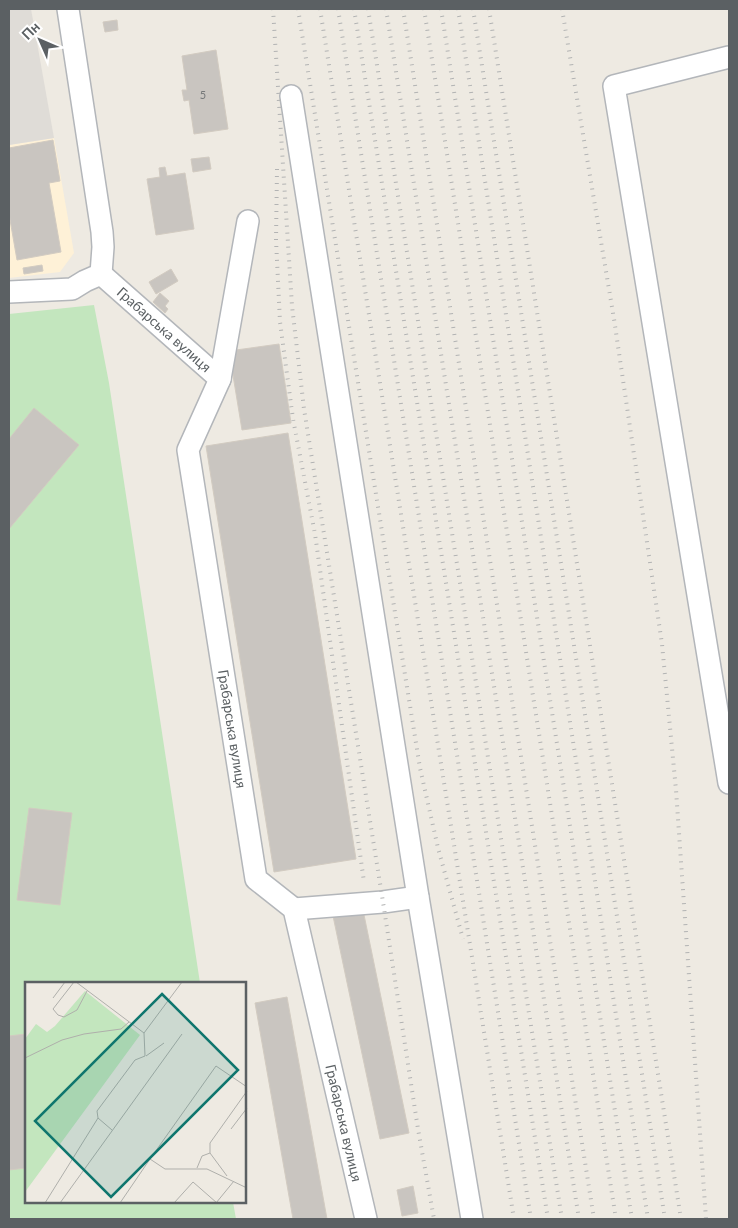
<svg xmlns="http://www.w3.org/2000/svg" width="738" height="1228" viewBox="0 0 738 1228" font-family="Lato,sans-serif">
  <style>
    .commercial { fill: #fef1d7 }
    .industrial { fill: #dfdcd7 }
    .green { fill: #c3e6be }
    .building { fill: #c9c5c0; stroke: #d2cbc1 }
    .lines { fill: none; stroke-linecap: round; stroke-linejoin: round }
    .minor-casing { stroke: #b3b6ba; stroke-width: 24 }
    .minor { stroke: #fff; stroke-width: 21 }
    .rail { stroke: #b2b3b3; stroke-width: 4; stroke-dasharray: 1 6; stroke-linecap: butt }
    .labels { text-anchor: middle; stroke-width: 4.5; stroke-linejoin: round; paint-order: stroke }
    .number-label { font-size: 11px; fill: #76797a }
    .street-label { font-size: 14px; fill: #5b6063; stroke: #fff }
    .inset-road { fill: none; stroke: #afafab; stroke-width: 1 }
    .view { fill: #0f766e; fill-opacity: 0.15; stroke: #0f766e; stroke-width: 2.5 }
    .inset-edge { fill: none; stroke: #5b6063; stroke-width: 2.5 }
  </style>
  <rect width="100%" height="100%" fill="#eeeae2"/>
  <polygon class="commercial" points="54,138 74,253 60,272 9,278 9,145"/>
  <polygon class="industrial" points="9,9 31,9 54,138 9,145"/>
  <polygon class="green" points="94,305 109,383 200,983 26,983 26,1202 233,1202 236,1219 9,1219 9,314"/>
  <g class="building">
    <polygon points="117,20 118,30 105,32 103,22"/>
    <polygon points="216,50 228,129 194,134 189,100 184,101 182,90 187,90 182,56"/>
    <polygon points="53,140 60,181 49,183 61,252 17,260 9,214 9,148"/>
    <polygon points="209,157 211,169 193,172 191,159"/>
    <polygon points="165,167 167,176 185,173 194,229 156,235 147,179 160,177 159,168"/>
    <polygon points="42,265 43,271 24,274 23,268"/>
    <polygon points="171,269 178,281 156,294 149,282"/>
    <polygon points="160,293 169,301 165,306 168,309 165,313 153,302"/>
    <polygon points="279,344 291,423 242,430 229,351"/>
    <polygon points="34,408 79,445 9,529 9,439"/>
    <polygon points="288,433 356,859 274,872 206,446"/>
    <polygon points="29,808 72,813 60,905 17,900"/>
    <polygon points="363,910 409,1133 380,1139 333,916"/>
    <polygon points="287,997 327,1219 293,1219 255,1003"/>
    <polygon points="26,1034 26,1168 9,1170 9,1036"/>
    <polygon points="413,1186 418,1213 402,1216 397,1190"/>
  </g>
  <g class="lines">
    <g class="minor-casing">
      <g id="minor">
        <polyline points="729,57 614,86 729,783"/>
        <polyline points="291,96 418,897 472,1219"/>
        <path id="s1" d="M101,274l119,105 -32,71 68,429 38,30 72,310"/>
        <polyline points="9,292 72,289 85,281 101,274 103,247 102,232 68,9"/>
        <polyline points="220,379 248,221"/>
        <polyline points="294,909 383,902 418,897"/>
      </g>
    </g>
    <use href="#minor" class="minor"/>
    <g class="rail">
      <polyline points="273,9 292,306 304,409 383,902 418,1129 434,1219"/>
      <polyline points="298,9 420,768 438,848 463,939"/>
      <polyline points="320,9 514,1219"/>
      <polyline points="338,9 531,1219"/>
      <polyline points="354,9 548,1219"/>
      <polyline points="368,9 562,1219"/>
      <polyline points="386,9 579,1219"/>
      <polyline points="403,9 594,1219"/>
      <polyline points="424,9 616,1219"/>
      <polyline points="441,9 632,1219"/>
      <polyline points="458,9 648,1219"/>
      <polyline points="473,9 665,1219"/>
      <polyline points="489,9 681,1219"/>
      <polyline points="562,9 614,319 662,644 676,790 706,1219"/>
      <polyline points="277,169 276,240 280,322 293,419 315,534 364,882"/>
    </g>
  </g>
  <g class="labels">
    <g class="number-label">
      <text x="203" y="99">5</text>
    </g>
    <g class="street-label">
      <text dy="5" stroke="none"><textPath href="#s1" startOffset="84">Грабарська вулиця</textPath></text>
      <text dy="5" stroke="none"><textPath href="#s1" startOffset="519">Грабарська вулиця</textPath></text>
      <text dy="5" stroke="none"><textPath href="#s1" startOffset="939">Грабарська вулиця</textPath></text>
    </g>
  </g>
  <g transform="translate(25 982)">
    <rect width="221" height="221" fill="#eeeae2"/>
    <path d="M60,9l55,44 -115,157v-153l11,-15 11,8 8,-6z" fill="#c3e6be"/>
    <path class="inset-road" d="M49,0l-21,27 5,6 6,2 13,-7 10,-19M51,0l68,51 38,-51M28,16l12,-16M121,74l18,-13M0,76l37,-18 22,-6 37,-5 8,-7M73,136l14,12M206,147l16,-21M125,177l66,-93 31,21M172,186l5,-12 8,-3M202,194l-17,-23v-10l37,-52M20,221l53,-85 -1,-7 38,-51 10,-4 -1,-23M35,221l122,-169M95,221l30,-44 15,10h42l40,19M149,221l19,-21 24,21M191,221l18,-22"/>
    <path class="view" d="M137,12l76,76 -127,127 -76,-76z"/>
    <rect width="221" height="221" class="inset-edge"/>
  </g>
  <rect width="738" height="1228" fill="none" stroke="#5b6063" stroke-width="20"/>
  <g transform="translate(40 40) rotate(315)" stroke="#ffffff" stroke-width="4" paint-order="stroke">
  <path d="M0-4L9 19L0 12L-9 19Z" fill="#5b6063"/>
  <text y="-8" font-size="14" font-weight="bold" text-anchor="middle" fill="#5b6063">Пн</text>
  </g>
</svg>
